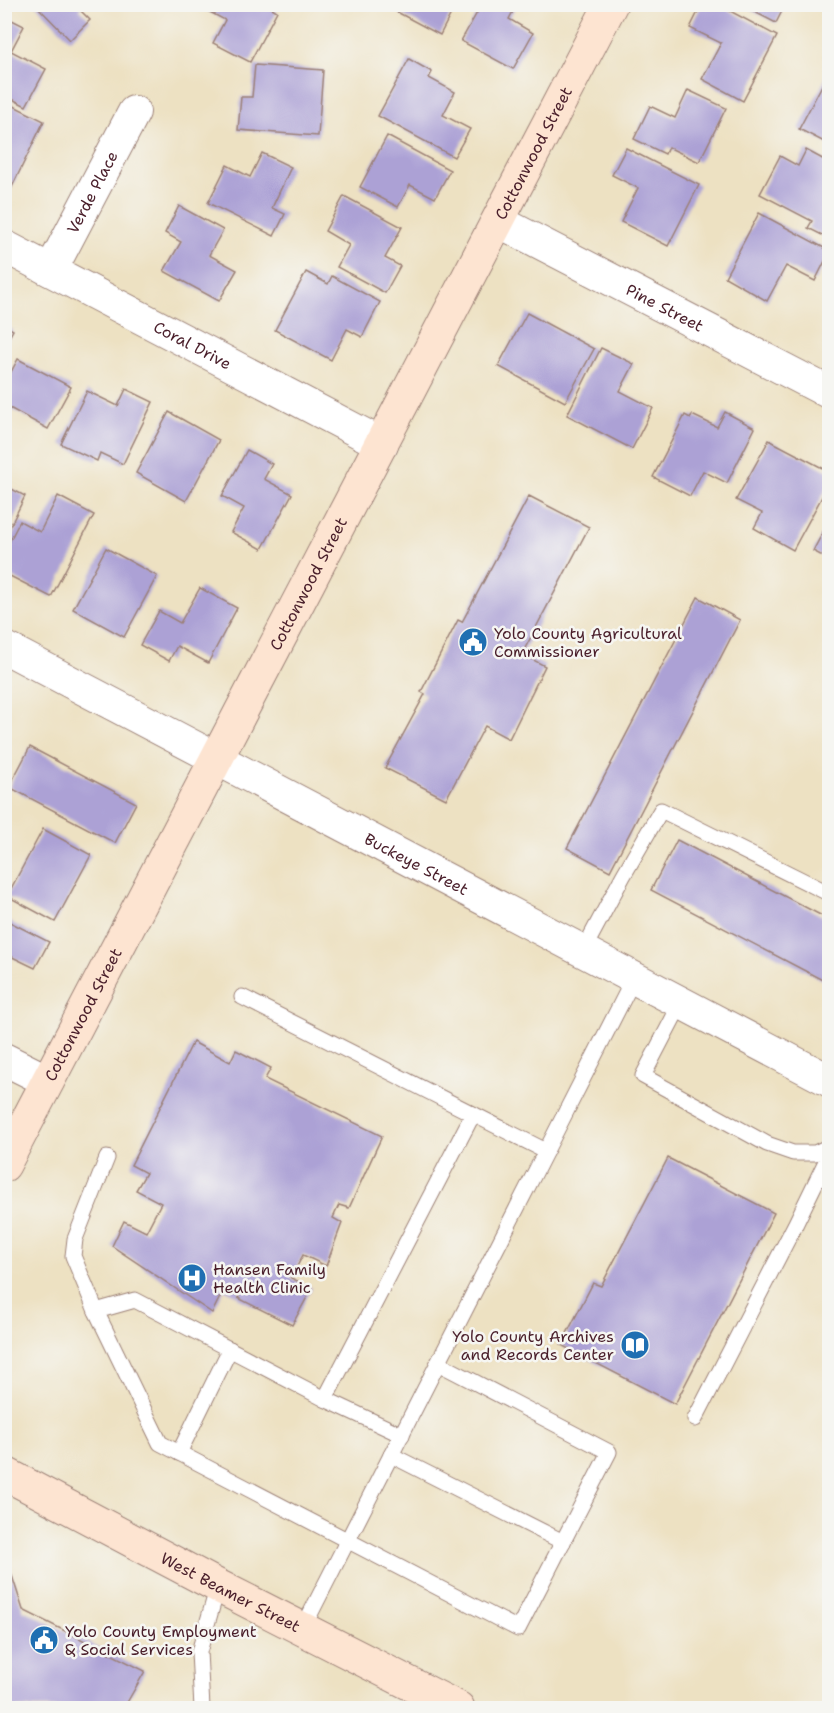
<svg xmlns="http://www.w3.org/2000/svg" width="834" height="1713" viewBox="0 0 834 1713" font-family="'Shantell Sans',sans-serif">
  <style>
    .building { fill: #aca1d5 }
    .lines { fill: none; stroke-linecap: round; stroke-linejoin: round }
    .lane-casing { stroke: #9c8076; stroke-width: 17 }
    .street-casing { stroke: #9c8076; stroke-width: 34 }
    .secondary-casing { stroke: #9c8076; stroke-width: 35 }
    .lane { stroke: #fff; stroke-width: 15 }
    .street { stroke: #fff; stroke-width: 32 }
    .secondary { stroke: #fde4d1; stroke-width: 33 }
    .labels { text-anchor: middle; stroke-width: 5; stroke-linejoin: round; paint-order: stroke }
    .street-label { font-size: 16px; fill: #4a1f2b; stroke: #f6f6f2 }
    .poi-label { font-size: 16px; fill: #4a1f2b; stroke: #f6f6f2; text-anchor: start }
  </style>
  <rect width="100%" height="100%" fill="#f6f6f2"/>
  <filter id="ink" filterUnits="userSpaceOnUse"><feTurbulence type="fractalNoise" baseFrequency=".0167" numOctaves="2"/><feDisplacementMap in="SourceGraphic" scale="12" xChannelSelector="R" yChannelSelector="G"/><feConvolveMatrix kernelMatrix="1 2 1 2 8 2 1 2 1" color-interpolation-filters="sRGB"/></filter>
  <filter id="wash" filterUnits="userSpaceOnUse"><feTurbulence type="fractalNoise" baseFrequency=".008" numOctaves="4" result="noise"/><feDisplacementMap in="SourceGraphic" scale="24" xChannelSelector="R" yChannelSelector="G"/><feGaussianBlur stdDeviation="1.35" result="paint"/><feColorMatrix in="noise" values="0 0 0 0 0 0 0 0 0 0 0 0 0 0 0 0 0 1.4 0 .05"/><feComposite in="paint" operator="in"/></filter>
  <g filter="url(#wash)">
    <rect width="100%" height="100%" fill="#ede1c2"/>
    <g id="blocks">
      <g class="building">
        <polygon points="35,4 84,4 79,9 90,20 70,40"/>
        <polygon points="202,4 265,4 277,11 250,62 213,43 225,20 200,7"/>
        <polygon points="382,4 456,4 440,35"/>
        <polygon points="482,4 517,4 509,19 533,33 513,69 461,41"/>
        <polygon points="702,4 717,4 777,36 743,101 702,79 721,43 690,28"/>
        <polygon points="741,5 785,5 776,23"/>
        <polygon points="4,16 24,26 11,51 46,69 26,106 4,95"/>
        <polygon points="409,59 432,72 429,78 455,92 443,115 470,129 454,157 378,116"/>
        <polygon points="255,65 323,70 318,136 238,130 241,97 252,97"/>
        <polygon points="830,70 830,145 799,129"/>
        <polygon points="688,90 726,108 699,162 668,147 665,154 634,139 650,106 675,118"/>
        <polygon points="4,101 44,121 10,191 4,188"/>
        <polygon points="387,136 450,170 435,198 410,185 398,207 360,187"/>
        <polygon points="626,148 699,185 668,246 621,222 638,188 612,175"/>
        <polygon points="806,150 830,163 830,189 825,196 830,198 830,239 808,228 812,221 760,194 780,156 798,166"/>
        <polygon points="262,153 291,167 272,208 285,214 274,236 208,203 227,165 250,177"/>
        <polygon points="344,196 402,227 385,258 400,266 385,293 337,267 349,245 325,231"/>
        <polygon points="179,206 223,230 209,255 237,270 219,301 164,271 181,242 165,233"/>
        <polygon points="759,213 830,251 815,281 786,266 767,301 725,277"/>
        <polygon points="306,272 328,284 332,276 380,302 362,337 347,329 331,360 275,330"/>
        <polygon points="527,313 594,349 565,402 498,366"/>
        <polygon points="4,325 13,330 4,346"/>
        <polygon points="601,348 634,364 620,391 653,408 632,449 567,415"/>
        <polygon points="18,359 71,387 48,429 4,405 4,385"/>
        <polygon points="126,389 153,402 123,464 100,453 97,461 61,444 87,391 118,406"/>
        <polygon points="169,412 219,440 186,501 136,473"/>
        <polygon points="725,412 755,428 727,483 703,471 690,496 653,477 685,415 690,418 692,415 717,427"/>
        <polygon points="769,440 830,472 830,482 793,550 754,528 762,513 736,500"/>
        <polygon points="247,450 272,464 264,479 292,494 262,549 231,532 244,508 222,496"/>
        <polygon points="4,485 25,496 4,539"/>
        <polygon points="58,496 94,515 51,597 4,573 4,552 20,521 40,532"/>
        <polygon points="529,496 589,527 522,654 545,666 509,739 485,726 446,799 385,768 425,694 421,692 458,620 462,622"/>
        <polygon points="830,519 830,560 813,551"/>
        <polygon points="106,548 157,576 124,637 73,609"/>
        <polygon points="200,588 237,608 208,663 177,646 169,661 140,645 159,611 180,623"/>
        <polygon points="698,597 740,620 610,871 567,848"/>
        <polygon points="30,747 136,803 115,843 9,787"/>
        <polygon points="43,829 91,855 55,922 7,896"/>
        <polygon points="677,840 830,920 830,984 651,890"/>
        <polygon points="4,919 49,942 35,968 4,953"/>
        <polygon points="193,1042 230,1062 236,1050 271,1068 265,1079 382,1136 349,1208 339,1205 333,1218 342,1223 326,1266 303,1255 291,1278 312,1288 292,1325 238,1298 239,1296 224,1289 212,1313 112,1246 124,1221 146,1232 161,1203 136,1190 146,1173 131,1165"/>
        <polygon points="668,1158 774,1213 675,1404 561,1345 593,1283 601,1286"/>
        <polygon points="6,1557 23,1610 145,1671 125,1706 130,1708 4,1708 4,1558"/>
      </g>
    </g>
  </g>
  <g filter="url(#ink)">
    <use href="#blocks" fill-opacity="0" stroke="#9c8076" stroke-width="1.5"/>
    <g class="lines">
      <g class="lane-casing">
        <g id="lane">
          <polyline points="583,951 623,876 661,810 830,894"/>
          <polyline points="242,997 546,1151 303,1628"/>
          <polyline points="681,1003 643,1076 767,1144 793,1153 815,1153 830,1146"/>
          <polyline points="546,1151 634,978"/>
          <polyline points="96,1311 73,1256 75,1239 107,1158"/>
          <polyline points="325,1399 135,1300 96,1311 160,1443 518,1629 609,1452 438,1363"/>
          <polyline points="695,1419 795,1225 830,1153"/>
          <polyline points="402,1435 325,1399 473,1114"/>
          <polyline points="179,1453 230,1349"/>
          <polyline points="391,1455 563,1542"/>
          <polyline points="202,1708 199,1652 218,1586"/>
        </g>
      </g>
      <g class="street-casing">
        <g id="street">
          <path id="s1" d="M498,221l332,172"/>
          <path id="s2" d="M4,246l378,198"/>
          <path id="s3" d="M51,270l83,-158"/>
          <path id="s4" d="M4,647l826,434"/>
          <polyline points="4,1059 48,1081"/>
        </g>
      </g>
      <g class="secondary-casing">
        <g id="secondary">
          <path id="s5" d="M4,1165l607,-1161"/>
          <path id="s6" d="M4,1473l214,113 240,122"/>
        </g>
      </g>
      <use href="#lane" class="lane"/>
      <use href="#street" class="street"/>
      <use href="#secondary" class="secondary"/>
    </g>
  </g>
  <defs>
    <g id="civic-disc" transform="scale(1.5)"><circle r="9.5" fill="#1f6fb2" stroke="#f6f6f2"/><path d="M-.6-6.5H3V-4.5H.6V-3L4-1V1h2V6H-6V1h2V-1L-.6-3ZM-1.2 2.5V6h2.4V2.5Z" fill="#fff"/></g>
    <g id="hospital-disc" transform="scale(1.5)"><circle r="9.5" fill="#1f6fb2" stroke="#f6f6f2"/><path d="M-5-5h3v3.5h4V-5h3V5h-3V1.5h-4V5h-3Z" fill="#fff"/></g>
    <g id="library-disc" transform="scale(1.5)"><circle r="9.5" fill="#1f6fb2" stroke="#f6f6f2"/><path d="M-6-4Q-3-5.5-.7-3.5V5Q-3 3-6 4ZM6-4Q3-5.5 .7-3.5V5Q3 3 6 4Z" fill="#fff"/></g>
  </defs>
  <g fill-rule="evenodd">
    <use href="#civic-disc" x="473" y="642"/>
    <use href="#hospital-disc" x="192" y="1278"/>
    <use href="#library-disc" x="635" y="1345"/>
    <use href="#civic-disc" x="44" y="1640"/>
  </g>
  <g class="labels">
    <g class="street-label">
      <text dy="6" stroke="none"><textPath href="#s5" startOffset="1142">Cottonwood Street</textPath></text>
      <text dy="6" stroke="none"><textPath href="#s3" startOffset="88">Verde Place</textPath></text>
      <text dy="6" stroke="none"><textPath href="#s1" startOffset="188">Pine Street</textPath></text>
      <text dy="6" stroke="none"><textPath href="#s2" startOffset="213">Coral Drive</textPath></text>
      <text dy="6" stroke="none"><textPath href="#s5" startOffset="656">Cottonwood Street</textPath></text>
      <text dy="6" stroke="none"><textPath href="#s4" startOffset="466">Buckeye Street</textPath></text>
      <text dy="6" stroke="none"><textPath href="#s5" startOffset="170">Cottonwood Street</textPath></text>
      <text dy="6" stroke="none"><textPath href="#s6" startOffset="256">West Beamer Street</textPath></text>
    </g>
    <g class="poi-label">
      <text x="494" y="639">Yolo County Agricultural<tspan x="494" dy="18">Commissioner</tspan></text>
      <text x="213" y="1275">Hansen Family<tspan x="213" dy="18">Health Clinic</tspan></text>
      <text x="614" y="1342" text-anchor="end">Yolo County Archives<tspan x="614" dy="18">and Records Center</tspan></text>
      <text x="65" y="1637">Yolo County Employment<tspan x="65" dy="18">&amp; Social Services</tspan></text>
    </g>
  </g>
  <rect width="834" height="1713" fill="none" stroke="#f6f6f2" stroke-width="24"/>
</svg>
